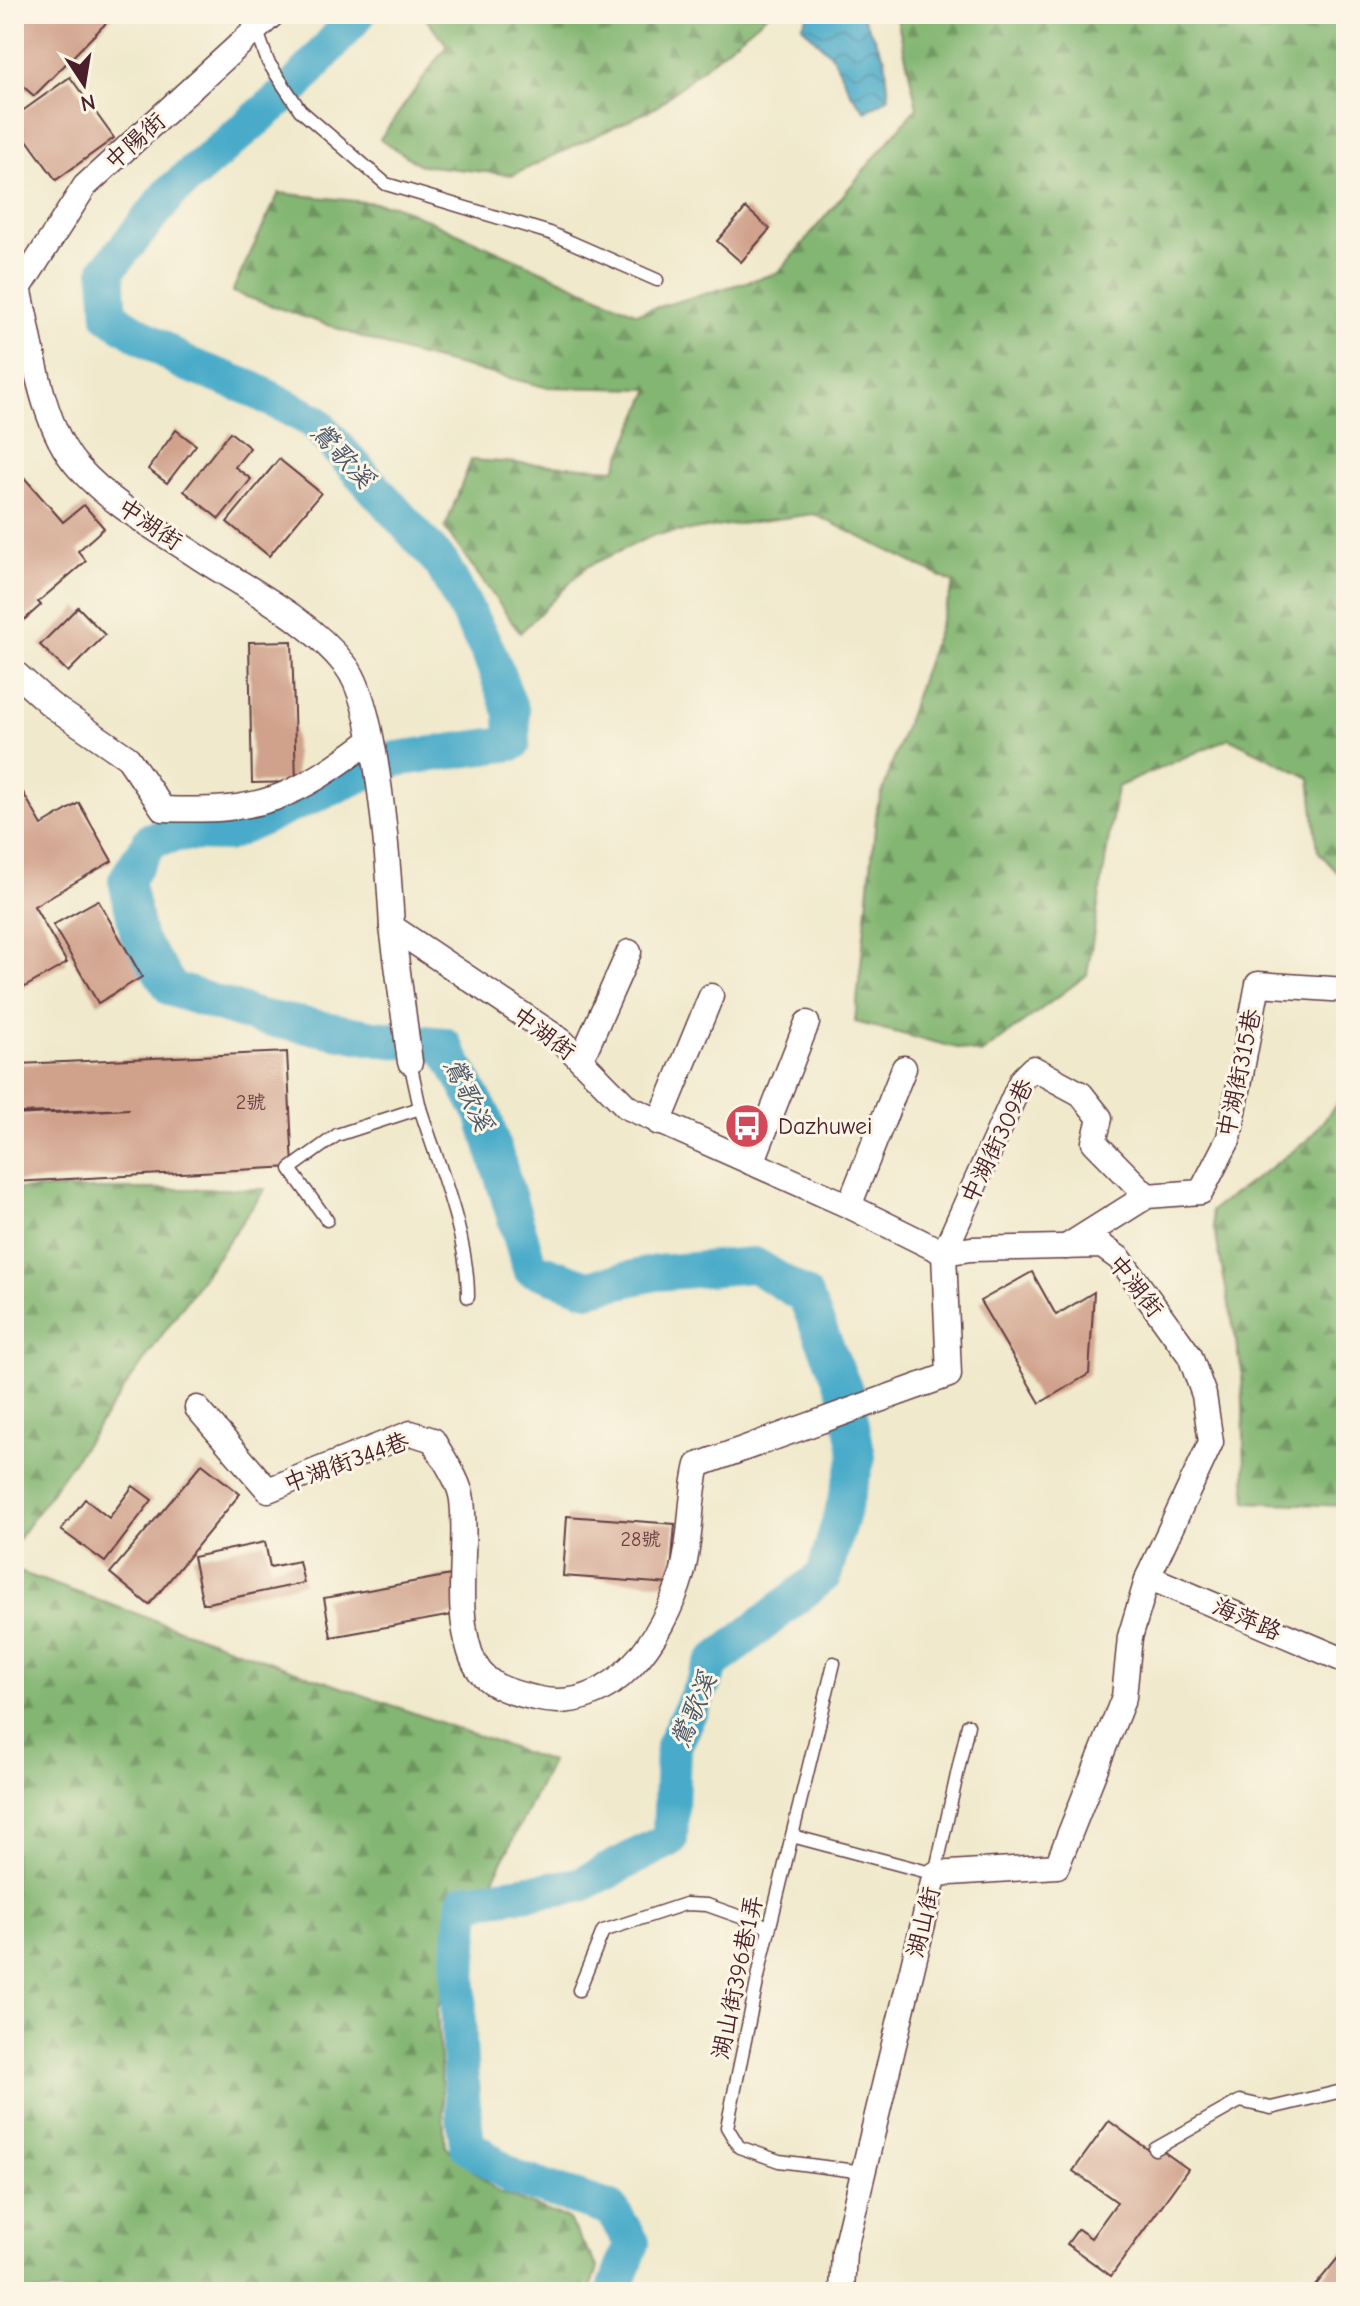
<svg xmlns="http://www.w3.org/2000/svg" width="1360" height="2306" viewBox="0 0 1360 2306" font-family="'Comic Neue','LXGW WenKai TC',sans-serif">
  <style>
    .forest { fill: url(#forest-firs); stroke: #666a4e; stroke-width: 2 }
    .water { fill: url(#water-waves); stroke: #4a657a; stroke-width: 2 }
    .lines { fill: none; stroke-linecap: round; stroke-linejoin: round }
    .river { stroke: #4aabc9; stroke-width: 36 }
    .building { fill: #d0a18b }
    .lane-casing { stroke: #633d43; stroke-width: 15 }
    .street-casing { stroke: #633d43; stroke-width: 27 }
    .lane { stroke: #fff; stroke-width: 12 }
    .street { stroke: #fff; stroke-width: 24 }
    .labels { text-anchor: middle; stroke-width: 6; stroke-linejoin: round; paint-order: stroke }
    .number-label { font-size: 20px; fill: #6c4043 }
    .street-label { font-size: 24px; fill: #4a1f2b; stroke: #fcf5e5 }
    .poi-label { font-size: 24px; fill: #4a1f2b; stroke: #fcf5e5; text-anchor: start }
    .water-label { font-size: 26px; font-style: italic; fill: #4a576a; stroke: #fcf5e5 }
  </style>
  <defs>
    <pattern id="forest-firs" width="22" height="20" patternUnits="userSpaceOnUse" patternTransform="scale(2)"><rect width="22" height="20" fill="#83b672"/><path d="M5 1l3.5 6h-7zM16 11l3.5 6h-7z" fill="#6d935e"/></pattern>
    <pattern id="water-waves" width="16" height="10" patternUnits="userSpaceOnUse" patternTransform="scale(2)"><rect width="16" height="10" fill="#4aabc9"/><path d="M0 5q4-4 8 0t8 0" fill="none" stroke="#408ba3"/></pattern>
  </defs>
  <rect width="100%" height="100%" fill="#fcf5e5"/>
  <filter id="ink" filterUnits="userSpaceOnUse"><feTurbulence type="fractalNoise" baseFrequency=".0125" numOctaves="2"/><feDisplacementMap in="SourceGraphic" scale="16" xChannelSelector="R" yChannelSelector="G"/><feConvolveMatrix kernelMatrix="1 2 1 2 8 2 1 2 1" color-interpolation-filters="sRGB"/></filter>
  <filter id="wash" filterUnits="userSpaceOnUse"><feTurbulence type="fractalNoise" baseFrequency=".006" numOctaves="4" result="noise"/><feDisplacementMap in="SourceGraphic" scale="32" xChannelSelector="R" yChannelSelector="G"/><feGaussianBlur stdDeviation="1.8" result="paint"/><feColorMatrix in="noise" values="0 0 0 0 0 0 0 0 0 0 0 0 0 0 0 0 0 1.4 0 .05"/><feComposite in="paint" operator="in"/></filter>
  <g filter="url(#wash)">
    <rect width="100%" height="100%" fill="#f0e9cc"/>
    <g class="forest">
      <polygon points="422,14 768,14 655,108 513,175 420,165 380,139 447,45"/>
      <polygon points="896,14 1346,14 1346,854 1337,872 1318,851 1310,778 1229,738 1117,787 1087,975 981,1054 855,1022 877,808 954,583 814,514 654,535 586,567 520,633 445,528 471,460 615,469 650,389 545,387 405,352 232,292 279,193 394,205 637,313 778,273 917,107"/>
      <polygon points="1346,1092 1346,1506 1246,1502 1242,1371 1211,1211 1308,1140"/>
      <polygon points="14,1189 265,1189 14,1545"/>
      <polygon points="14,1570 551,1762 459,1950 437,2010 445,2146 498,2192 568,2219 598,2268 590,2292 14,2292"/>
    </g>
    <polygon class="water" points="809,14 861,14 885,58 889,97 866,112 851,94 833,57 802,26"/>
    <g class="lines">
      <path class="river" d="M358,14l-62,71 -125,107 -64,78 3,46 74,47 66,25 64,33 128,143 47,89 23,60 1,30 -117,16 -170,75 -43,-1 -32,7 -25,40 13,60 33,49 87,28 115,21 70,7 40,72 46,151 58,20 68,-15 98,-8 51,31 41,97 12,64 -34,118 -111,88 -40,83 -3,93 -90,46 -115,16c-10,82 -8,162 2,244l47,33 97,31 21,34 -18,49"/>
    </g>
    <g id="blocks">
      <g class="building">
        <polygon points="24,14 115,14 34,96 14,78 14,26"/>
        <polygon points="70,77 114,138 56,180 14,122 14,117"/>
        <polygon points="746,208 770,229 741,262 717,241"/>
        <polygon points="176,430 196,445 167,483 148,469"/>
        <polygon points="230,432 250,448 235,467 251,479 219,519 184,491"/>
        <polygon points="279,459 321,493 269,556 227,522"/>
        <polygon points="14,466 63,522 84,505 104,528 78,551 86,561 38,602 41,605 14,629"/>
        <polygon points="78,607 105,635 68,672 40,645"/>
        <polygon points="292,641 296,782 252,783 249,642"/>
        <polygon points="14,777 42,825 79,803 112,861 34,906 67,963 14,993"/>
        <polygon points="98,900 142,977 98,1003 53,925"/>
        <polygon points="287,1052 293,1167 14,1182 14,1115 130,1109 21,1113 19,1064"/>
        <polygon points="1032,1272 1056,1315 1094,1292 1089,1374 1040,1403 980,1301"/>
        <polygon points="202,1464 240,1494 149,1605 110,1573"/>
        <polygon points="133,1486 152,1500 105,1562 61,1530 85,1499 109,1518"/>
        <polygon points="567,1516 675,1524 670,1584 563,1576"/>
        <polygon points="265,1542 270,1567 299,1561 304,1583 203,1604 193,1557"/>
        <polygon points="462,1573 469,1612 331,1637 324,1598"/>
        <polygon points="1109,2121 1153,2153 1157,2147 1188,2169 1111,2276 1067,2244 1078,2229 1091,2238 1117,2202 1073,2171"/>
        <polygon points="1346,2248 1346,2292 1310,2292"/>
      </g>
    </g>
  </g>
  <g filter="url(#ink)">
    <use href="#blocks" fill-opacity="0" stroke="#633d43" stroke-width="2"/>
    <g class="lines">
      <g class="lane-casing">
        <g id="lane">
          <polyline points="251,14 268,62 300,110 386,184 550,233 657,280"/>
          <polyline points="410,1062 420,1108"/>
          <path d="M327,1220l-37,-51 47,-34 83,-27c19,59 48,127 48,189"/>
          <polyline points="834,1663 761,1963 727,2127 739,2147 779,2161 863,2172"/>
          <polyline points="792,1836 935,1874 968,1725"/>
          <polyline points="579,1990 603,1931 685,1904 707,1905 769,1927"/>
          <polyline points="1155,2149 1240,2101 1271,2108 1342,2091 1346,2085"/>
        </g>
      </g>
      <g class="street-casing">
        <g id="street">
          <path d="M14,267c17,60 22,153 64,200 34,38 80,63 122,91 50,32 109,61 146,108 32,40 43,205 46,261l170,114 65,66 222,99 95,47 27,-4 131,-3 18,13 70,97 14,39 7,47 -63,135 -18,60 -6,60 -67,169 -122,8 -91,378 -2,40"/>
          <polyline points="20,287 85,186 273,14"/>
          <path d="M14,672l37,33 77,53 35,51c98,4 130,-10 208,-69"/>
          <polyline points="392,927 410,1062"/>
          <polyline points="581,1060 629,952"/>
          <polyline points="659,1123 711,996"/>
          <polyline points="752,1163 807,1023"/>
          <polyline points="849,1206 904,1068"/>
          <polyline points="1066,1247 1147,1196 1201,1192 1229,1138 1258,984 1346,990"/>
          <path d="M197,1408l71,82 143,-57 22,7c9,17 27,41 29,60 6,50 -8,103 8,152 10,33 36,39 65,46 77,19 128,-60 147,-124 10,-35 7,-73 16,-109l251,-90 -5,-122 78,-174 11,-11 48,26 19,24 -6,24 53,54"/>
          <polyline points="1148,1577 1346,1661"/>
        </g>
      </g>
      <use href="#lane" class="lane"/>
      <use href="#street" class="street"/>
    </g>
  </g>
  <defs>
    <g id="bus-disc" transform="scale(2.3)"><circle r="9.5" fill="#d1495b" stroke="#fcf5e5"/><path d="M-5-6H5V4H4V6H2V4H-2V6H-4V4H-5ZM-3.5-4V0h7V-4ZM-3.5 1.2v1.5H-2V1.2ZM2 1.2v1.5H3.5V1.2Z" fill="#fff"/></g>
  </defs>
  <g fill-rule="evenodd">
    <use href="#bus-disc" x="747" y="1126"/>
  </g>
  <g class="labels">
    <g class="number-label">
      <text x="251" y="1109">2號</text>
      <text x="641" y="1546">28號</text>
    </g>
    <g class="street-label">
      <text transform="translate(135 141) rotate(-42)" y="8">中陽街</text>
      <text transform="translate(150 524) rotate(34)" y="8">中湖街</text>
      <text transform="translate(544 1033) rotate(37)" y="8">中湖街</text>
      <text transform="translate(1239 1073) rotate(-78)" y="8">中湖街315巷</text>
      <text transform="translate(997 1141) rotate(-64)" y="8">中湖街309巷</text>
      <text transform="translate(1136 1286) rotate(51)" y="8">中湖街</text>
      <text transform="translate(346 1462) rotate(-20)" y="8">中湖街344巷</text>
      <text transform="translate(1247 1619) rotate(23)" y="8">海萍路</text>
      <text transform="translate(923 1922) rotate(-76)" y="8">湖山街</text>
      <text transform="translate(737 1977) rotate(-78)" y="8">湖山街396巷1弄</text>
    </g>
    <g class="poi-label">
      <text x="778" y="1134">Dazhuwei</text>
    </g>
    <g class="water-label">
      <text transform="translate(343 455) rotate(47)" y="9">鶯歌溪</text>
      <text transform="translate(469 1094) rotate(64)" y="9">鶯歌溪</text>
      <text transform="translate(693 1710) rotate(-67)" y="9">鶯歌溪</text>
    </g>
  </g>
  <rect width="1360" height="2306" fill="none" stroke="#fcf5e5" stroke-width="48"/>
  <g transform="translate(84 84) rotate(168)" stroke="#fcf5e5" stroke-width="6" paint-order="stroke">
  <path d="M0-6L14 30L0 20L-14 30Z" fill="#4a1f2b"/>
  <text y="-12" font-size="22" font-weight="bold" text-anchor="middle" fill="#4a1f2b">N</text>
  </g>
</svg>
